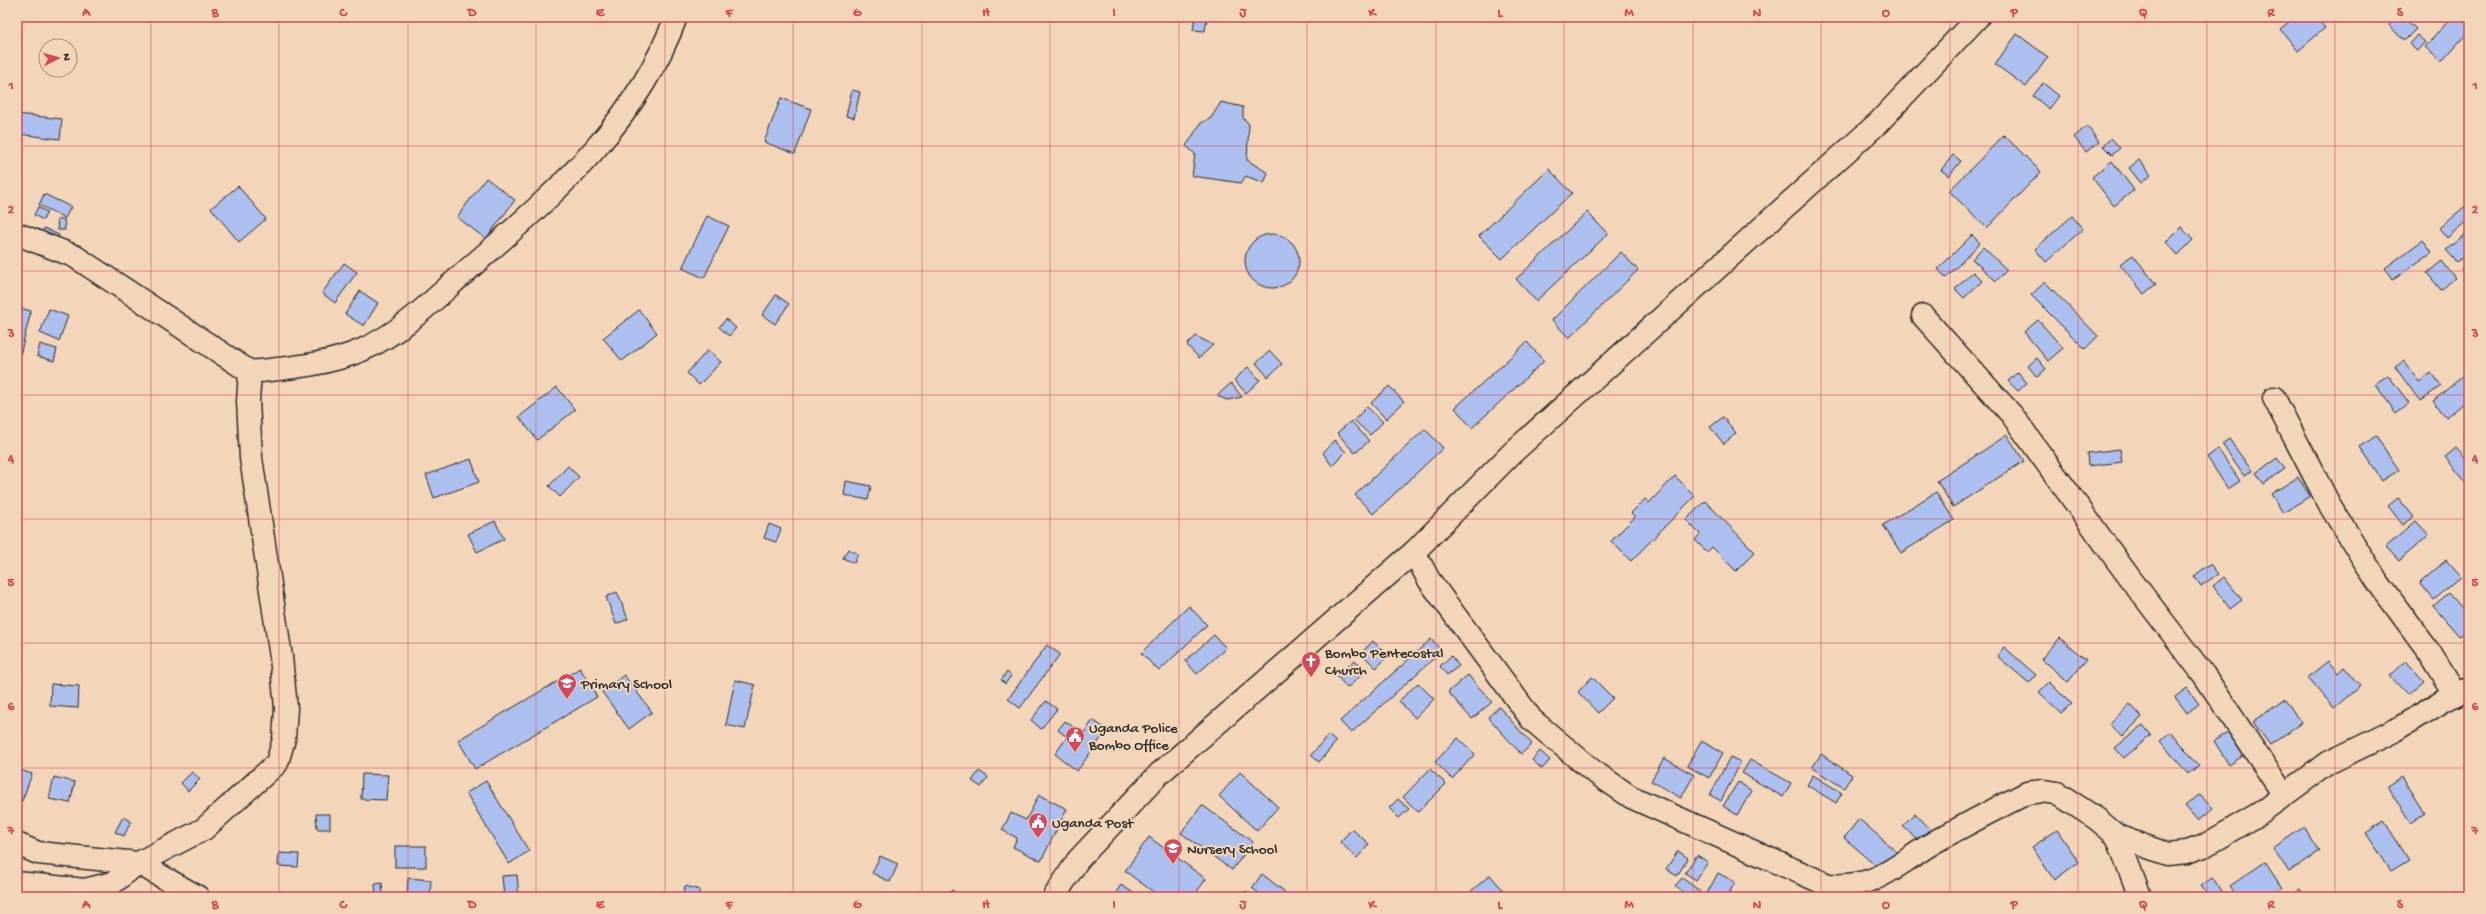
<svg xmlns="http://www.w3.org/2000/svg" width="2486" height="914" viewBox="0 0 2486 914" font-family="'Gochi Hand',sans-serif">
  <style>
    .building { fill: #acbfee; stroke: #2b2b2b }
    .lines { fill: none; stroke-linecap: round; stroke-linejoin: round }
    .street-casing { stroke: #2b2b2b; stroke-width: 25 }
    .street { stroke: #f3d5b9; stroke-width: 22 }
    .grid { fill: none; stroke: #d1495b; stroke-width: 1; stroke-opacity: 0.55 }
    .labels { text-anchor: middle; stroke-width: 4; stroke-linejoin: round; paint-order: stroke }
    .poi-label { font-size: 15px; fill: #2b2b2b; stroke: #f3d5b9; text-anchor: start }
    .neatline { fill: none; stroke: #d1495b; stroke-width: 1.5 }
    .grid-label { font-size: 13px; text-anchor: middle; font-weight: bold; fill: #d1495b }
  </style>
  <rect width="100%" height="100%" fill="#f3d5b9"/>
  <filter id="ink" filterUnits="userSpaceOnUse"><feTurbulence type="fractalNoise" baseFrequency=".025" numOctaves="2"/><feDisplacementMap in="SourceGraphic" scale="8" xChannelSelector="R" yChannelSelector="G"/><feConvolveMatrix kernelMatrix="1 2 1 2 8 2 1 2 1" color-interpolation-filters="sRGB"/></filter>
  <g filter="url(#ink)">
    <g class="building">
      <polygon points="1195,17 1207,17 1205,31 1193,30"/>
      <polygon points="2295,17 2316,17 2325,28 2298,51 2280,29"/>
      <polygon points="2397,17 2403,17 2416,29 2404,41 2389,25"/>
      <polygon points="2452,17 2462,17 2469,24 2469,31 2441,62 2425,47"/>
      <polygon points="2017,34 2048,57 2026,87 1995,64"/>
      <polygon points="2417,35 2425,42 2417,51 2409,44"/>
      <polygon points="2043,83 2059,96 2049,109 2033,96"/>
      <polygon points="852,90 860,92 854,118 846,116"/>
      <polygon points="781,98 811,109 795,154 764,142"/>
      <polygon points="1221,102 1243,107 1243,118 1249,124 1247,160 1268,173 1264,183 1246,176 1241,183 1192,176 1195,154 1186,146 1201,123 1211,118"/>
      <polygon points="17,114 62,119 60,139 17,134"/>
      <polygon points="2087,126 2099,142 2086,152 2074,137"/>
      <polygon points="2004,135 2041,172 1987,228 1949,191"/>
      <polygon points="2111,138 2120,148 2112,155 2103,146"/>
      <polygon points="1953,155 1961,161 1949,176 1941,170"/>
      <polygon points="2139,160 2151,175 2141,183 2129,168"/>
      <polygon points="2112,161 2134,190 2114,206 2092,177"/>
      <polygon points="1549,169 1572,193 1502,259 1479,236"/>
      <polygon points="486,178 515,200 486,239 457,217"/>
      <polygon points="238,186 266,219 239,242 211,208"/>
      <polygon points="44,194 71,207 65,218 39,205"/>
      <polygon points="2469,203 2469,219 2447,238 2439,228"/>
      <polygon points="38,207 47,212 43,220 34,215"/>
      <polygon points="1587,212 1608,234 1536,301 1516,279"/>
      <polygon points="707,216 729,226 704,278 682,268"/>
      <polygon points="2072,216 2083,229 2046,262 2035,249"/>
      <polygon points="64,219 65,230 58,230 57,220"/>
      <polygon points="2181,227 2193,240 2178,255 2166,242"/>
      <polygon points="44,228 59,235 55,246 39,239"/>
      <polygon points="2469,231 2469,252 2457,262 2446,250"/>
      <circle cx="1272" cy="261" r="27"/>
      <polygon points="1972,235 1980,243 1946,278 1938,269"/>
      <polygon points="2423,240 2432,252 2393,280 2385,268"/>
      <polygon points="1983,247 2007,270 1996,281 1972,259"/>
      <polygon points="1621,252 1638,270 1569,338 1552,320"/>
      <polygon points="2133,255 2156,284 2144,294 2120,264"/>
      <polygon points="2442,261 2455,278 2441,290 2427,273"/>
      <polygon points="2469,262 2469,279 2461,269"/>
      <polygon points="344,263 357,272 335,303 322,293"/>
      <polygon points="1973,272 1982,281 1964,298 1955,289"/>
      <polygon points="2045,282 2098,336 2085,349 2031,295"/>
      <polygon points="360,291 378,303 364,326 345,314"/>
      <polygon points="776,295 789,304 775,324 762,315"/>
      <polygon points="17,307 31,311 19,359 17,358"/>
      <polygon points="49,309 68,316 59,341 40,333"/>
      <polygon points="639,310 657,333 622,361 603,338"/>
      <polygon points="726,319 736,328 729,336 719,327"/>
      <polygon points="2038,320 2063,348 2048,361 2024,332"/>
      <polygon points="1196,336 1213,345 1199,358 1187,345"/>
      <polygon points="1527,342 1544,361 1472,428 1455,408"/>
      <polygon points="40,344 57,349 54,361 37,356"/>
      <polygon points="708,350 721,362 699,385 687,373"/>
      <polygon points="1270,351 1282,364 1268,377 1256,363"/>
      <polygon points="2037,358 2046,369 2037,377 2028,366"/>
      <polygon points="2404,361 2419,382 2431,373 2441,386 2420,401 2395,367"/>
      <polygon points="1248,367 1260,380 1246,393 1234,380"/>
      <polygon points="2469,371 2469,398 2446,417 2433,401"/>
      <polygon points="2018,372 2027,383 2018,391 2008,381"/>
      <polygon points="2388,375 2409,403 2396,413 2375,384"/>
      <polygon points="1231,383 1242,397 1227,400 1217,396"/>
      <polygon points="1389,386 1404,402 1386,419 1371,403"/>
      <polygon points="557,387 575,410 537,440 519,417"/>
      <polygon points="1367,407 1383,422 1370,435 1354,420"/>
      <polygon points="1723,417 1736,433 1724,444 1710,427"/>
      <polygon points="1351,421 1369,441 1355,453 1337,433"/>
      <polygon points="2469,428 2469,441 2463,433"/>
      <polygon points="1425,429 1443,448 1373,514 1355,495"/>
      <polygon points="2007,435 2024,461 1953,507 1937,481"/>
      <polygon points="2376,436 2399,470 2382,481 2360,447"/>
      <polygon points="2229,439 2252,471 2244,476 2222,444"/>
      <polygon points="1334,440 1346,452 1332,466 1323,453"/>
      <polygon points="2456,448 2469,463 2469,486 2445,457"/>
      <polygon points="2120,449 2122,462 2088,466 2087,453"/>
      <polygon points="2218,449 2240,481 2228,489 2207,457"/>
      <polygon points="2277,458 2285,469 2264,484 2256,473"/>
      <polygon points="471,459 479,482 434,498 426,475"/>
      <polygon points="568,466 579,477 560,497 549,486"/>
      <polygon points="1675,476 1695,496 1631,561 1611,541 1635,517 1631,513 1645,499 1649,503"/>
      <polygon points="2298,477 2310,496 2283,513 2271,494"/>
      <polygon points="846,481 871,486 868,500 844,495"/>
      <polygon points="1936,492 1954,520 1901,553 1883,525"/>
      <polygon points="2398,498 2414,517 2403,525 2388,506"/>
      <polygon points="1705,501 1755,552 1736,571 1712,547 1707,552 1695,540 1700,534 1686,520"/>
      <polygon points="495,521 504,539 477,552 468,534"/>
      <polygon points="2416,521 2429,535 2399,561 2386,547"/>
      <polygon points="769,524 781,529 776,542 764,538"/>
      <polygon points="848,549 858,554 854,563 843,558"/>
      <polygon points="2446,560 2461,577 2434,600 2420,583"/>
      <polygon points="2210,564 2218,574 2201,586 2194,576"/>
      <polygon points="2224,577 2242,600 2230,609 2213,586"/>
      <polygon points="617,592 628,619 616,624 606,597"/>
      <polygon points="2449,593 2469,616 2469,629 2460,637 2433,606"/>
      <polygon points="1189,606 1207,625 1159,671 1141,653"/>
      <polygon points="1214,635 1226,648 1197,674 1185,661"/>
      <polygon points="2060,638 2086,660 2068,682 2041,659"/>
      <polygon points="1431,639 1442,651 1351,733 1340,721"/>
      <polygon points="1373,641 1388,656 1376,668 1361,653"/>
      <polygon points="1047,645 1060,654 1020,708 1008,699"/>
      <polygon points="2004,647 2036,675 2029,683 1997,656"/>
      <polygon points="1451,656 1459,666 1447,675 1440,666"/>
      <polygon points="1355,660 1365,672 1347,688 1337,676"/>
      <polygon points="2328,661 2338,673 2344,667 2360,686 2334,708 2308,677"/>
      <polygon points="2406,661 2424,681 2408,695 2390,676"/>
      <polygon points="580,668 597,697 475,769 458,740"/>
      <polygon points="1007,672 1011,676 1005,684 1001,680"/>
      <polygon points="624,675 652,712 629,729 602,692"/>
      <polygon points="1468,675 1492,702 1472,719 1448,692"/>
      <polygon points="1592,677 1613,698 1598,713 1578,692"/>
      <polygon points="735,680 755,685 745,729 726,725"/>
      <polygon points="2049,682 2071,704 2061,713 2039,692"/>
      <polygon points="1418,683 1434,699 1415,718 1399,701"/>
      <polygon points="51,684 79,686 78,708 50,706"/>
      <polygon points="2187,688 2199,704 2187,713 2175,697"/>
      <polygon points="2285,699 2301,723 2270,745 2253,722"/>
      <polygon points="1046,701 1057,709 1041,729 1031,720"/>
      <polygon points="2130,704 2142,717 2122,737 2109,724"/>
      <polygon points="1499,707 1532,744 1521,754 1488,717"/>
      <polygon points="1093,720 1107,730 1077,771 1055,754 1067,737 1058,730 1065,721 1083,734"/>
      <polygon points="2143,725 2151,735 2124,758 2115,748"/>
      <polygon points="2231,731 2246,754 2229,765 2214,741"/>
      <polygon points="2170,732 2199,765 2188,774 2160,741"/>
      <polygon points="1328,735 1336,742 1319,762 1311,755"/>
      <polygon points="1458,738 1475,754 1452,779 1435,762"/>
      <polygon points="1701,741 1723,753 1709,778 1687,766"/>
      <polygon points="1540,751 1550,760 1542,769 1532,760"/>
      <polygon points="1821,754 1852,775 1844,788 1812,768"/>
      <polygon points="1730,757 1741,762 1721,801 1710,795"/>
      <polygon points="1664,758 1694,775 1681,798 1651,781"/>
      <polygon points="1750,760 1791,783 1783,797 1742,773"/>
      <polygon points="17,769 32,774 22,801 17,799"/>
      <polygon points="1430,769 1446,784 1418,812 1403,797"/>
      <polygon points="979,771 988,777 981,787 972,781"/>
      <polygon points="192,772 200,779 188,791 181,783"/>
      <polygon points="1240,772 1278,807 1257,831 1219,796"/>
      <polygon points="362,774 388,775 386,800 361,799"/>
      <polygon points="1813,775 1842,793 1836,803 1807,785"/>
      <polygon points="2402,776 2425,813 2410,823 2387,786"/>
      <polygon points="54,777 75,782 70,803 49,799"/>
      <polygon points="486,781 529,851 509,864 466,793"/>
      <polygon points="1738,782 1752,791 1737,815 1723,806"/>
      <polygon points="2200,794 2213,808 2198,821 2185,806"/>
      <polygon points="1039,795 1067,809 1041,861 1013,847 1017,838 1002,830 1011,813 1026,820"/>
      <polygon points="1398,799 1409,809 1399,818 1389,808"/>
      <polygon points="1202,805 1253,842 1232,870 1181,833"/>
      <polygon points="1915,813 1930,829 1917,841 1903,825"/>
      <polygon points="316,814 330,814 330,829 317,829"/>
      <polygon points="123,817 131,821 124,836 115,832"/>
      <polygon points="1859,819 1897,852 1882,870 1844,838"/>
      <polygon points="2384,821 2409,860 2391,871 2366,833"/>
      <polygon points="2304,827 2320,851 2289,872 2273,848"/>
      <polygon points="1352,829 1369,844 1357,858 1340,842"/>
      <polygon points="2057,830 2079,862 2054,880 2032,847"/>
      <polygon points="1149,837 1206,879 1193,897 1160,897 1125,871"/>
      <rect x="395" y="846" width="31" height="21"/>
      <polygon points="1678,851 1688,858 1677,876 1666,869"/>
      <polygon points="279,853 299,854 298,867 278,866"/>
      <polygon points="1697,855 1708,862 1696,880 1685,873"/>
      <polygon points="880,856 898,864 890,882 872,873"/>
      <polygon points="2265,862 2282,888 2269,897 2238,897 2230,886"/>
      <polygon points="1718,873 1735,882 1727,897 1705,897"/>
      <polygon points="1262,874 1285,892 1282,897 1264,897 1252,888"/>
      <polygon points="517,875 519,897 504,897 502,876"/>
      <polygon points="1490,875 1509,897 1475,897 1470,892"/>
      <polygon points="408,878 431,880 430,897 407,897"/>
      <polygon points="1682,878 1700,891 1696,897 1690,897 1675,886"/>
      <polygon points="2212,878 2225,897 2209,897 2201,886"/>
      <polygon points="382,883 383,896 376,896 375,884"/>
      <polygon points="1121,885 1140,897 1113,897"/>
      <polygon points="685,886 700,890 698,897 682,897"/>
      <polygon points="2300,889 2305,897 2293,897 2291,894"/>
      <polygon points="952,890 960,897 946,897"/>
      <polygon points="1246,891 1255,897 1242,897"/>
      <polygon points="644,894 655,896 655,897 643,897"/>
      <polygon points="822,894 844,897 821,897"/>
    </g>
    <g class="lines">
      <g class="street-casing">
        <g id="street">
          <polyline points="17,234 74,256 250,372"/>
          <polyline points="1923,316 2012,415 2129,577 2204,675 2284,795"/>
          <polyline points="2274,398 2329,504 2377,581 2430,653 2456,695"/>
          <path d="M1414,552l15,28 103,140 61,51 38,26 197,88c52,4 69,-22 110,-45 29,-16 59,-32 89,-47l15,-2 15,2 40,26 20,17 50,18 20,-2 17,-6 56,-33 68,-50 68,-33 47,-29 26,-13"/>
          <polyline points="2117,836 2140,897"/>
          <polyline points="17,844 38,853 138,863 198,897"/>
          <path d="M17,883l68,7 28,-7 25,-20 66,-34 73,-66 7,-24 2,-31 -5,-51 -30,-199 -3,-57 2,-29c38,-4 77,-7 112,-22 39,-17 70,-49 101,-76 87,-77 171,-145 213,-257"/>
          <polyline points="1054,897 1078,860 1159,774 1414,552 1512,453 1878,123 1978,17"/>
        </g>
      </g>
      <use href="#street" class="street"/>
    </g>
  </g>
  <path class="grid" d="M151,17v880M279,17v880M408,17v880M536,17v880M665,17v880M793,17v880M922,17v880M1050,17v880M1179,17v880M1307,17v880M1436,17v880M1564,17v880M1693,17v880M1821,17v880M1950,17v880M2078,17v880M2207,17v880M2335,17v880M17,146h2452M17,271h2452M17,395h2452M17,519h2452M17,643h2452M17,768h2452"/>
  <defs>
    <g id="church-pin" transform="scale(1)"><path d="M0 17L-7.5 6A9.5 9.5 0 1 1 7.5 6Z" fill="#d1495b" stroke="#f3d5b9"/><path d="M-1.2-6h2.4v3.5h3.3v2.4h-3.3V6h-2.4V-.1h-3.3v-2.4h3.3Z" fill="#fff"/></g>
    <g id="school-pin" transform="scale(1)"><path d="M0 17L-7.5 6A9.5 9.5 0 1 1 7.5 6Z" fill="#d1495b" stroke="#f3d5b9"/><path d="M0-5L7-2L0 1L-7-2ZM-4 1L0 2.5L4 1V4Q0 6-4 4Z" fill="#fff"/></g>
    <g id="civic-pin" transform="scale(1)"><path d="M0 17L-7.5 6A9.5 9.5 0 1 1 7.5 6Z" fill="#d1495b" stroke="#f3d5b9"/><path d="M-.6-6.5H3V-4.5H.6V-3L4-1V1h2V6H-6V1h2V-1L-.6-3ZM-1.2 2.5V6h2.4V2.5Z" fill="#fff"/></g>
  </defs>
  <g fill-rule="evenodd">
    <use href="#church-pin" x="1311" y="661"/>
    <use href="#school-pin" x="567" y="683"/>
    <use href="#civic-pin" x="1075" y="736"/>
    <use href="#civic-pin" x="1038" y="822"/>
    <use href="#school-pin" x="1173" y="848"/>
  </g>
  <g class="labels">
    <g class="poi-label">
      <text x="1325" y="657">Bombo Pentecostal<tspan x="1325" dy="17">Church</tspan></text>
      <text x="581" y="688">Primary School</text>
      <text x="1089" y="732">Uganda Police<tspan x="1089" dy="17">Bombo Office</tspan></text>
      <text x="1052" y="827">Uganda Post</text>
      <text x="1187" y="853">Nursery School</text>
    </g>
  </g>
  <rect width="2486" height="914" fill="none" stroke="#f3d5b9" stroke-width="44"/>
  <g transform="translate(58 58) rotate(84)"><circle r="19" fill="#f3d5b9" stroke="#a39180"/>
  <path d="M0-3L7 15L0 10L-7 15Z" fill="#d1495b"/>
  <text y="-6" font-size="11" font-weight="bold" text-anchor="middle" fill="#2b2b2b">N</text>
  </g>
  <rect x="22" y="22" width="2442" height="870" class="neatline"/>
  <g class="grid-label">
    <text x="86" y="16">A</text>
    <text x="215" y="16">B</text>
    <text x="343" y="16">C</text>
    <text x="472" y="16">D</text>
    <text x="600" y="16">E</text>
    <text x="729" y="16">F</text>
    <text x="857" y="16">G</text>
    <text x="986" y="16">H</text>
    <text x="1114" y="16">I</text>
    <text x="1243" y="16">J</text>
    <text x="1372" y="16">K</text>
    <text x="1500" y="16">L</text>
    <text x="1629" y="16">M</text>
    <text x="1757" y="16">N</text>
    <text x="1886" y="16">O</text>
    <text x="2014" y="16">P</text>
    <text x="2143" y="16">Q</text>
    <text x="2271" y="16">R</text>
    <text x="2400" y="16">S</text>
    <text x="11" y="89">1</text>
    <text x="2475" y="89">1</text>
    <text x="11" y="213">2</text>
    <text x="2475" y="213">2</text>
    <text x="11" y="337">3</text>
    <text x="2475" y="337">3</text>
    <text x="11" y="462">4</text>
    <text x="2475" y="462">4</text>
    <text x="11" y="586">5</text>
    <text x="2475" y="586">5</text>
    <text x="11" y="710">6</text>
    <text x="2475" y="710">6</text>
    <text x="11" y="834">7</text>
    <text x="2475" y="834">7</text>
    <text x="86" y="908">A</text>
    <text x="215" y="908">B</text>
    <text x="343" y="908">C</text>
    <text x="472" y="908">D</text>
    <text x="600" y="908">E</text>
    <text x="729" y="908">F</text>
    <text x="857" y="908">G</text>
    <text x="986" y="908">H</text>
    <text x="1114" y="908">I</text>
    <text x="1243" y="908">J</text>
    <text x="1372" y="908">K</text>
    <text x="1500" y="908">L</text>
    <text x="1629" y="908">M</text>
    <text x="1757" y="908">N</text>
    <text x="1886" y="908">O</text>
    <text x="2014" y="908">P</text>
    <text x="2143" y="908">Q</text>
    <text x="2271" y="908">R</text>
    <text x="2400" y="908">S</text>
  </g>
</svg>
